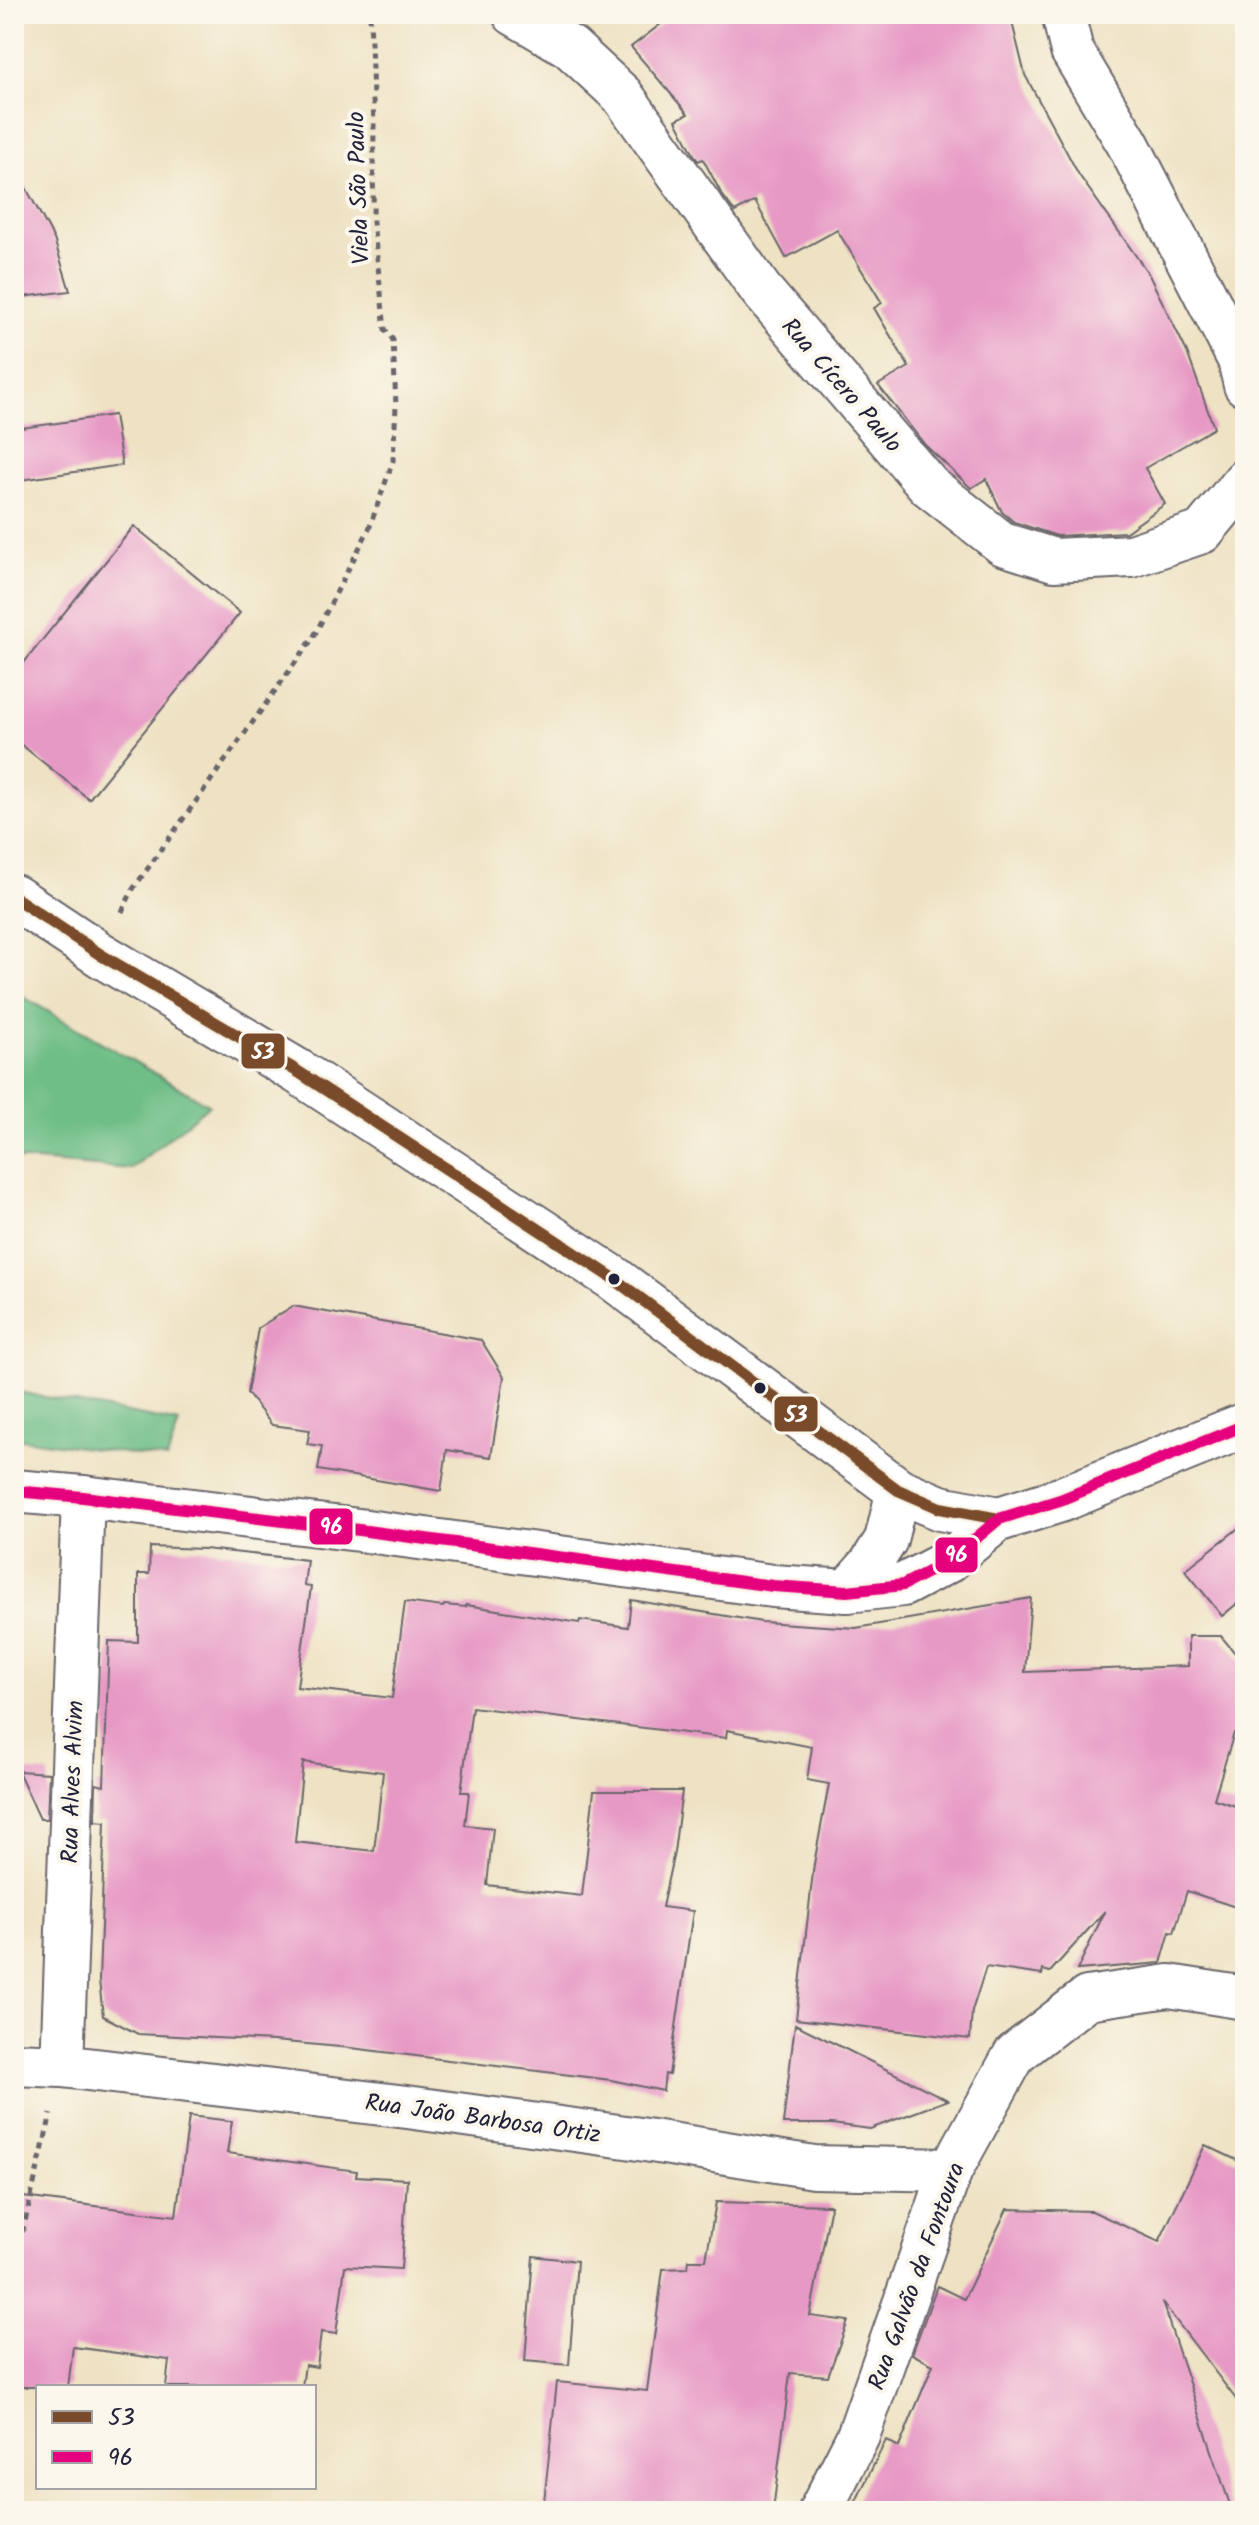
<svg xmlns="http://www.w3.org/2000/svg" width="1259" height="2525" viewBox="0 0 1259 2525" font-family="Kalam,sans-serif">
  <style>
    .forest { fill: #6fbe87; stroke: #487061; stroke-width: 2 }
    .building { fill: #e799c5; fill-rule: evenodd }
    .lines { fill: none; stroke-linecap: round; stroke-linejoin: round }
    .street-casing { stroke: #69656b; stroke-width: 46 }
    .secondary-casing { stroke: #69656b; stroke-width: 48 }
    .path { stroke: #69656b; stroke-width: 5; stroke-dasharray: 6 6; stroke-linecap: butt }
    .street { stroke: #fff; stroke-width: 42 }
    .secondary { stroke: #fff; stroke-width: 44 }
    .bus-1-casing { stroke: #fbf7ec; stroke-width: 18 }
    .bus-2-casing { stroke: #fbf7ec; stroke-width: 18 }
    .bus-1 { stroke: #7a4b2a; stroke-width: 12 }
    .bus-2 { stroke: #e5007d; stroke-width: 12 }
    .bus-dot { fill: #22223b; stroke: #fbf7ec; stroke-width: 3 }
    .labels { text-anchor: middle; stroke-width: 8; stroke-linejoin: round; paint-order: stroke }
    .street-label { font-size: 24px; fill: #22223b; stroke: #fbf7ec }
    .line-badge { stroke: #fbf7ec; stroke-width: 3 }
    .badge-label { font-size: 22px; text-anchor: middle; font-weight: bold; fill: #fff }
  </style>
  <rect width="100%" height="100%" fill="#fbf7ec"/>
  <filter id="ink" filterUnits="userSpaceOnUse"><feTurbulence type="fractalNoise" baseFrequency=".0125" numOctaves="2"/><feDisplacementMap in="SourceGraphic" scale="16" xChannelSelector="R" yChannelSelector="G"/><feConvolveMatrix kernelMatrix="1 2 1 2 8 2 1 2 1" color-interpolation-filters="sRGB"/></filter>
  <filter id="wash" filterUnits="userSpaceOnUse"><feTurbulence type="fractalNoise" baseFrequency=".006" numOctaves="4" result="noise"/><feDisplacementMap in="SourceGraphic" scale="32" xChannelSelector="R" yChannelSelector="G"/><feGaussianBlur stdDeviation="1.8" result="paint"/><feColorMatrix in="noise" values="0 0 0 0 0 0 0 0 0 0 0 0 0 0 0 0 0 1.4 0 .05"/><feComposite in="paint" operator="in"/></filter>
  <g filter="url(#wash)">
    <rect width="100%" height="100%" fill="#eee2c3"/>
    <g class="forest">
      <polygon points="14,992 18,994 209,1105 131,1169 14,1159"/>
      <polygon points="14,1391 179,1423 167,1459 14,1438"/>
    </g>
    <g id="blocks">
      <g class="building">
        <polygon points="674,14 1010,14 1025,75 1079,175 1148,273 1187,352 1214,428 1145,468 1165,504 1126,532 1057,536 1014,522 1002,512 986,479 971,488 925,445 878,385 909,367 874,308 882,303 837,230 786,258 755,201 735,212 721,193 703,159 698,161 693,153 676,120 688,114 631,47"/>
        <polygon points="14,166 54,239 70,291 14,298"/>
        <polygon points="114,415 122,465 14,481 14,429"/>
        <polygon points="134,526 240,613 89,799 14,739 14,675"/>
        <polygon points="293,1306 481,1340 504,1377 491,1457 447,1450 441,1491 318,1470 322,1446 307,1444 310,1430 272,1425 247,1393 258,1328"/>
        <polygon points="1245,1523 1245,1597 1222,1616 1185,1570"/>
        <path d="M150,1547l54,2 103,11 -3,26 7,1 -14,100 95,11 13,-96 38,5 1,-2 22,2v-2l113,18 1,-3 48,7 3,-27 131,22 94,6 175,-30 -6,74 163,-6v-30h33l24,29v68h-11l-20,66 31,10v101l-58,-19 -13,42 -4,-1 -9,31 -84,7 28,-59 -55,61 -7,-2 -1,5 -56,-8 -14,44 -2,28 -174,-20 18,-155 15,-80 -22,-4 5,-33 -85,-17 -1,8 -254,-31 -11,85h8l-4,33 28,3 -6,57 95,11 12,-105h88l-8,61 -12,55 31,4 -24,164 -4,-1 -2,17 -52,-11 -260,-32 -77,-7 -136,-7 -35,-18 -4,-36 6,-158 -10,-1 1,-37 8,2 5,-145 29,1v-68h11zM303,1762l80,10 -9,79 -79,-9z"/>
        <polygon points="18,1771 49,1773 47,1819 40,1819"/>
        <polygon points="795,2024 948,2100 870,2129 832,2124 783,2124"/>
        <polygon points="189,2116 232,2121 227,2153 357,2171 356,2176 407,2179 401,2269 345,2266 336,2334 321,2332 317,2367 305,2365 302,2387 166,2387 169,2360 73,2347 68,2387 14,2387 14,2196 176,2216"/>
        <polygon points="1205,2145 1245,2164 1245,2411 1162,2302 1232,2511 851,2511 886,2440 899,2447 933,2365 912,2354 937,2286 964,2299 1007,2209 1092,2211 1159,2242"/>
        <polygon points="716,2202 831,2205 810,2316 848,2321 828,2376 790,2373 773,2511 543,2511 557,2382 647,2391 663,2269 688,2268 689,2260 706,2260"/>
        <polygon points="533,2256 577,2261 569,2365 525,2361"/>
      </g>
    </g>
  </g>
  <g filter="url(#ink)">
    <use href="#blocks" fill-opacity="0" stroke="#69656b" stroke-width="2"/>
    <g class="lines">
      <g class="street-casing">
        <g id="street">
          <polyline points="514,14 570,47 622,95 761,290 929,486 1003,544 1054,560 1131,556 1202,532 1245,480"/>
          <polyline points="1063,14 1072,51 1128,144 1239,360 1245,385"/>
          <polyline points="14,1491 83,1497 359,1530 773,1586 847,1591 903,1585 949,1561 999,1519"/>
          <polyline points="847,1591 870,1565 886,1540 898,1490"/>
          <polyline points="14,2064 62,2066 407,2107 633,2138 814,2167 951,2170"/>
          <polyline points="62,2066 83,1497"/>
          <polyline points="820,2511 858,2436 951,2170 1015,2054 1087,1998 1169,1986 1245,1998"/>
        </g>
      </g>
      <g class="secondary-casing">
        <polyline id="secondary" points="14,897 101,955 297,1071 613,1278 898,1490 940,1508 999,1519 1060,1500 1245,1425"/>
      </g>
      <g class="path">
        <polyline points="122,912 133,889 313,638 369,529 393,461 396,406 393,340 385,329 373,222 374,126 370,14"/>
        <polyline points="14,2267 51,2114"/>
      </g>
      <use href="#street" class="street"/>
      <use href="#secondary" class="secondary"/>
      <g class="bus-1-casing">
        <polyline id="bus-1" points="14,897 101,955 297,1071 613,1278 898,1490 940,1508 999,1519"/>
      </g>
      <g class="bus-2-casing">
        <polyline id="bus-2" points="14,1491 83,1497 359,1530 773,1586 847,1591 903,1585 949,1561 999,1519 1060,1500 1245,1425"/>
      </g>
      <use href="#bus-1" class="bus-1"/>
      <use href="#bus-2" class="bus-2"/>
    </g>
  </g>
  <g class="bus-dot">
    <circle cx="614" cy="1279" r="7"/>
    <circle cx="760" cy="1388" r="7"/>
  </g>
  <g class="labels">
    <g class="street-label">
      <text transform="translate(358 188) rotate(-92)" y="8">Viela São Paulo</text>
      <text transform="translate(842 385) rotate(49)" y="8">Rua Cícero Paulo</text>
      <text transform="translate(72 1782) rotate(-88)" y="8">Rua Alves Alvim</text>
      <text transform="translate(483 2118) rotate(8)" y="8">Rua João Barbosa Ortiz</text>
      <text transform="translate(916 2276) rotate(-70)" y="8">Rua Galvão da Fontoura</text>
    </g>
  </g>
  <g class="line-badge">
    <rect x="240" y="1032" width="46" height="38" rx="8" fill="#7a4b2a"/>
    <rect x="773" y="1395" width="46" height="38" rx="8" fill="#7a4b2a"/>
    <rect x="308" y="1507" width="46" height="39" rx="8" fill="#e5007d"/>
    <rect x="934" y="1536" width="45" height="38" rx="8" fill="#e5007d"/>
  </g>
  <g class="badge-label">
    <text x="263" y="1059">53</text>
    <text x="796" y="1422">53</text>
    <text x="331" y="1534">96</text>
    <text x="956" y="1562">96</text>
  </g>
  <rect width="1259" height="2525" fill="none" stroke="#fbf7ec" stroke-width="48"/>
  <rect x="36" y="2385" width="280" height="104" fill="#fbf7ec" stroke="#a4a2a5" stroke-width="2"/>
  <rect x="52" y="2411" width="40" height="12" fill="#7a4b2a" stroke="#a4a2a5" stroke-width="2"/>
  <text x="108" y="2425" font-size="24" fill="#22223b">53</text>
  <rect x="52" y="2451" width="40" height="12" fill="#e5007d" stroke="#a4a2a5" stroke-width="2"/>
  <text x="108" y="2465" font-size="24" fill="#22223b">96</text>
</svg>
